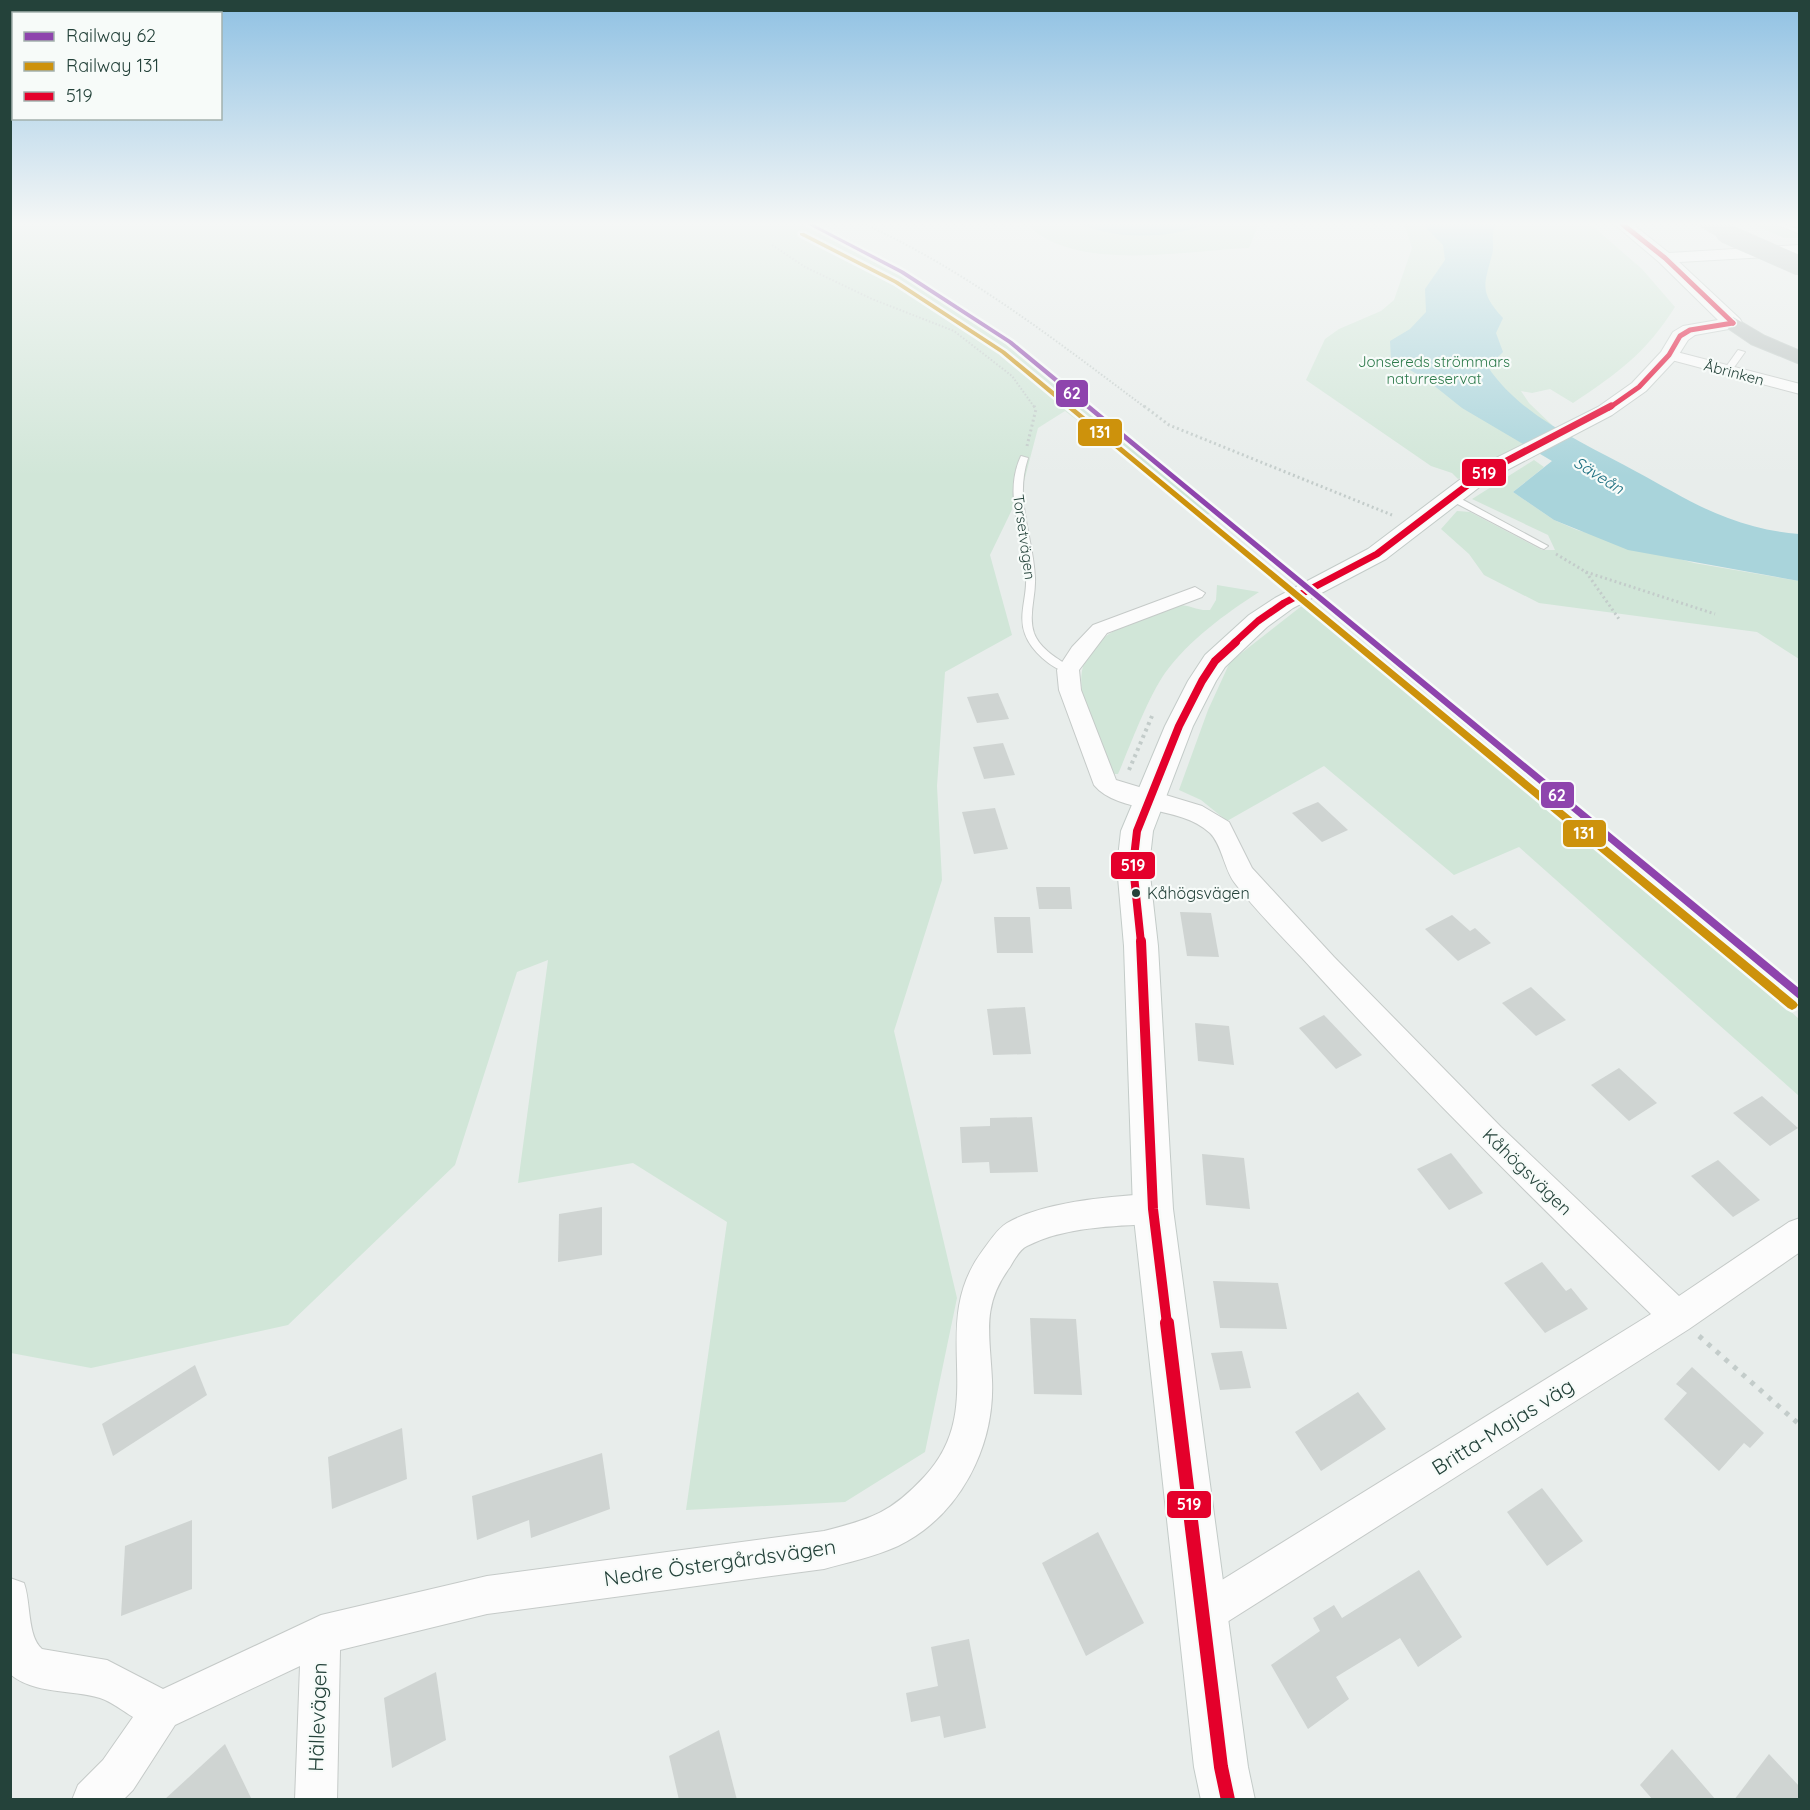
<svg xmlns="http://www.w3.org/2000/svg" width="1810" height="1810" viewBox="0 0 1810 1810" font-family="Quicksand,sans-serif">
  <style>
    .green { fill: #d1e6d8 }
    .water { fill: #a9d4db }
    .building { fill: #cfd4d2 }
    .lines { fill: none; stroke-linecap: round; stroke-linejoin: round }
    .lane-casing { stroke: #c5cac8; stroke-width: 2 }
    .street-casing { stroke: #c5cac8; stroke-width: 2 }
    .secondary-casing { stroke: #c3cbc8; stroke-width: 2 }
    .highway-casing { stroke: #c3ccc9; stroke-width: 2 }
    .path-far3 { stroke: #c3ccca; stroke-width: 2; stroke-dasharray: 1.5 2; stroke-linecap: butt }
    .path-far2 { stroke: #c3ccca; stroke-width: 3; stroke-dasharray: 2 3; stroke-linecap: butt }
    .path-far1 { stroke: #c3ccca; stroke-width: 4; stroke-dasharray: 3 4; stroke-linecap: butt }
    .path { stroke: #c3ccca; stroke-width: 5; stroke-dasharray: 4.5 7; stroke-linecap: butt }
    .lane { fill: #fcfcfc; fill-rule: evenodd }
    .street { fill: #fcfcfc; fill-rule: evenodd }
    .secondary { fill: #fcfcfc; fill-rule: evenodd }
    .highway { fill: #bcc4c2; fill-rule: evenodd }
    .highway-bridge-casing { stroke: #c3ccc9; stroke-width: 20; stroke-linecap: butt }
    .highway-bridge { stroke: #bcc4c2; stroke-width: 19 }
    .bus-1-far4-casing { stroke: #f7fbf9; stroke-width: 8 }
    .bus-1-far3-casing { stroke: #f7fbf9; stroke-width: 10 }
    .bus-1-far2-casing { stroke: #f7fbf9; stroke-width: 12 }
    .bus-1-far1-casing { stroke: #f7fbf9; stroke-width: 15 }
    .bus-1-casing { stroke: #f7fbf9; stroke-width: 18 }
    .bus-1-far4 { stroke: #e4002b; stroke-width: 5 }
    .bus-1-far3 { stroke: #e4002b; stroke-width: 7 }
    .bus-1-far2 { stroke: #e4002b; stroke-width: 8 }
    .bus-1-far1 { stroke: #e4002b; stroke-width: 10 }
    .bus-1 { stroke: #e4002b; stroke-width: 14 }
    .rail-1-casing { stroke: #f7fbf9; stroke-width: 5 }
    .rail-2-casing { stroke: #f7fbf9; stroke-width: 5 }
    .rail-1 { fill: #8e44ad; fill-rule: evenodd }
    .rail-2 { fill: #cd920c; fill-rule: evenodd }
    .bus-dot { fill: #24423a; stroke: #f7fbf9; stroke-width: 2 }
    .labels { text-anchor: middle; stroke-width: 4.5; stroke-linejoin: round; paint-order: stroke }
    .far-park-label { font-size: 15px; fill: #2d7a4b; stroke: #f7fbf9 }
    .far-street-label { font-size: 15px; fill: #24423a; stroke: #f7fbf9 }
    .far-water-label { font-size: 16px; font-style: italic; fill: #1c6f80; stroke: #f7fbf9 }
    .bus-label { font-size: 16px; fill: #24423a; stroke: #f7fbf9; text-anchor: start }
    .street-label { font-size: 18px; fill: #24423a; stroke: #f7fbf9 }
    .near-street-label { font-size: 21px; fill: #24423a; stroke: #f7fbf9 }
    .line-badge { stroke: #f7fbf9; stroke-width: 2 }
    .badge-label { font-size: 16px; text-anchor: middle; font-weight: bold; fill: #fff }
  </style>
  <rect width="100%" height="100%" fill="#e8edeb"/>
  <g class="green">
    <path d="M10,223h791c59,28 118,59 171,97 84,58 161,127 239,193l-13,6 -60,-52 -73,-56 -27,17 -16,61 -32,66 22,80 -67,37 -8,114 5,94 -48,151 63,267 -32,154 -80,50 -159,8 41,-288 -94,-59 -115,20 30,-223 -31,12 -62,193 -167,160 -197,43 -80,-15z"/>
    <path d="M1026,223h233l-10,25c-61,2 -177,26 -223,-25z"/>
    <path d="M1402,223h187l53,46 33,38c-29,46 -57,66 -102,96l-23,-14 -18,4 -11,-2 8,12 23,22 -33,22 -61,32 -6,-6 -21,-7 -125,-86 19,-41 14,-10 42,-18 13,-11 18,-52 -6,-19z"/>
    <polygon points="1750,223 1799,223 1799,238 1784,238"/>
    <polygon points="1534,460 1544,467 1513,492 1554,520 1577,530 1694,563 1799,581 1799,659 1757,632 1539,603 1484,575 1469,554 1441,529 1457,511 1470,512 1542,550 1555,550 1548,535 1472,499"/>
    <path d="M1217,585l42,7c-34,22 -70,48 -94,81 -18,26 -34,71 -47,101h-5c-25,-59 -65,-120 19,-151 11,-5 36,-18 47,-18 11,0 18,6 31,5l6,-10z"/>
    <polygon points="1308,601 1785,996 1788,1009 1799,1019 1799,1096 1519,847 1454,875 1324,766 1227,821 1201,800 1179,790 1208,710 1230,662"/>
  </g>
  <g class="water">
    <path d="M1078,223h132c-41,16 -92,18 -132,0z"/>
    <path d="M1425,223h71c-6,15 -1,20 -4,32 -8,30 -13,37 11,63l-7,15 7,19 -15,15c33,50 98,77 149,105 30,16 60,35 91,46 23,9 47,14 71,16v47l-171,-31 -74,-30 -41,-28 39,-31 -90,-53 -35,-28 -36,-21 -1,-18 20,-12 16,-17 -1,-23 20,-29 -2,-15 -16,-16z"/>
  </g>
  <g class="building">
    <polygon points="998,693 1009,719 977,723 967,697"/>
    <polygon points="1003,743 1015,775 984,779 973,747"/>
    <polygon points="1318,802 1348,830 1322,842 1292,813"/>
    <polygon points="995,808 1008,849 974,854 962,812"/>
    <polygon points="1036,887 1070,887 1072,909 1039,909"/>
    <polygon points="1180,912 1211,913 1219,957 1187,956"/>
    <polygon points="1452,915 1470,931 1475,928 1491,943 1458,961 1425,929"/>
    <polygon points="994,917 1030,917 1033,953 997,953"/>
    <polygon points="1531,987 1566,1020 1536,1036 1502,1003"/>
    <polygon points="1025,1007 1031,1054 993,1055 987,1009"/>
    <polygon points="1324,1015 1362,1055 1336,1069 1299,1028"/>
    <polygon points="1195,1023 1229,1026 1234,1065 1198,1061"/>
    <polygon points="1619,1068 1657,1103 1629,1121 1591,1085"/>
    <polygon points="1762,1096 1798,1128 1770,1146 1733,1113"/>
    <polygon points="1032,1117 1038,1172 990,1173 989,1162 962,1163 960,1127 990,1126 990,1118"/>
    <polygon points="1451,1153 1483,1193 1449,1210 1417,1169"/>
    <polygon points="1202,1154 1244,1158 1250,1209 1206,1205"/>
    <polygon points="1718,1160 1760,1200 1733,1217 1691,1176"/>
    <polygon points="602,1207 602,1255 558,1262 559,1214"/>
    <polygon points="1542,1262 1566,1291 1571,1288 1588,1309 1545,1333 1504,1283"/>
    <polygon points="1213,1281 1278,1283 1287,1329 1220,1328"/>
    <polygon points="1030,1318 1076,1319 1082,1395 1034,1394"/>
    <polygon points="1242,1351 1251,1388 1220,1390 1211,1353"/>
    <polygon points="195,1365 207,1395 113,1456 102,1424"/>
    <polygon points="1692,1367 1764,1433 1750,1448 1744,1443 1719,1471 1664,1419 1687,1393 1676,1384"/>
    <polygon points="1358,1392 1386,1429 1321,1471 1295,1432"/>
    <polygon points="402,1428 407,1479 332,1509 328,1457"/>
    <polygon points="602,1453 610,1509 531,1538 529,1520 477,1540 472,1496"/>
    <polygon points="1542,1488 1583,1541 1547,1566 1507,1512"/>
    <polygon points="192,1520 192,1589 121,1616 125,1546"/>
    <polygon points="1098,1532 1144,1623 1086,1656 1042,1563"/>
    <polygon points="1419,1570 1462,1637 1418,1667 1400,1638 1336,1677 1349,1699 1308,1729 1271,1665 1320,1631 1313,1618 1334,1605 1342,1618"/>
    <polygon points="969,1639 986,1728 944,1738 940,1716 911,1722 906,1693 938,1686 931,1647"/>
    <polygon points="436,1672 446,1740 392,1768 384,1698"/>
    <polygon points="719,1730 737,1800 679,1800 669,1756"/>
    <polygon points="225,1744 252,1800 164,1800"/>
    <polygon points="1672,1749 1716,1800 1653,1800 1640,1785"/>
    <polygon points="1769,1754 1800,1787 1800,1800 1734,1800"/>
  </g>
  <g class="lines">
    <g class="lane-casing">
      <g id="lane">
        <polygon points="1774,223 1781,223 1800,230 1800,234"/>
        <polygon points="1738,350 1745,352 1730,373 1724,373 1723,371"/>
        <path d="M1021,456l7,2c-14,43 5,77 7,120 1,18 -7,37 -1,55 6,16 24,26 38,35l1,2 -5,3c-17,-5 -37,-22 -43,-39 -7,-18 2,-37 1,-55 -1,-41 -24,-83 -5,-123z"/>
        <polygon points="1448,495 1454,495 1548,546 1544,549 1541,548 1448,499"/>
      </g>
    </g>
    <g class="street-casing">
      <g id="street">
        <polygon points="1669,350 1800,384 1800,394 1664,358 1661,355 1664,352"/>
        <path d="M1195,587l10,6 -3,4 -95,36 -28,37 2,20 35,90 86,26 27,16 23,46 82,89 167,170 178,169 110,-74 11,-4v34l-111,77 -473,300 -14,5 -14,-5 -5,-14 5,-14 463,-287c-115,-112 -230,-225 -338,-344 -26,-29 -56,-57 -79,-88 -10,-14 -12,-37 -24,-49 -31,-29 -91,-18 -116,-48l-35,-95 -2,-20 15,-23 21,-22z"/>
        <path d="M1153,1194l11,4 5,11 -5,11 -11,4c-40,2 -89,3 -126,22 -7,3 -13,14 -17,21 -29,39 -20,67 -18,113 3,66 -32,136 -94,166 -24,11 -49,16 -74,23l-337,45 -147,36 -3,150h-42l5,-134 -125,59 -42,65 -10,10h-51l6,-15 25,-25 30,-43c-10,-6 -21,-15 -33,-19 -29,-9 -65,-3 -90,-24v-96l14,5c7,19 3,53 18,66l65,11 56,29 158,-74 166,-39 337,-45c47,-12 67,-18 101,-55 66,-72 0,-149 58,-226 7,-9 14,-21 24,-27 36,-21 104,-27 146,-29z"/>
      </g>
    </g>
    <g class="secondary-casing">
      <polygon id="secondary" points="1613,223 1631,223 1669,253 1800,245 1800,255 1679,262 1740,319 1742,323 1740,327 1695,335 1688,340 1676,359 1646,391 1612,415 1490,479 1386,559 1293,608 1267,627 1225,667 1216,681 1193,726 1153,831 1149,866 1158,946 1173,1209 1248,1767 1255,1800 1201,1800 1194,1767 1133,1209 1124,946 1117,866 1121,831 1165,726 1188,681 1205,655 1249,615 1275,598 1368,549 1474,469 1598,407 1632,383 1661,352 1673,332 1683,326 1718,320 1659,262"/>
    </g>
    <g class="highway-casing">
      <g id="highway">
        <polygon points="1695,223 1716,223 1733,233 1731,237 1719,237"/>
        <polygon points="1733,317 1765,336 1800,351 1800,364 1751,344 1726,327 1724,323"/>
      </g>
    </g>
    <g class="path-far3">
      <path d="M862,223c104,47 193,117 284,185"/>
      <polyline points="772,245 805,267 872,299 954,331 1012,376 1035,408"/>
    </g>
    <g class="path-far2">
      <polyline points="1144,406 1169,425 1392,515"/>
      <polyline points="1027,446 1036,409 1034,406"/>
      <polyline points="1556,554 1586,572 1619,619"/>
      <polyline points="1586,572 1715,614"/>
    </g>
    <polyline class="path-far1" points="1129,770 1152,716"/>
    <polyline class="path" points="1699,1336 1800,1425"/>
    <use href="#lane" class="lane"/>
    <use href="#street" class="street"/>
    <use href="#secondary" class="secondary"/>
    <use href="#highway" class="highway"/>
    <g class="highway-bridge-casing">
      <polyline id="highway-bridge" points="1725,233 1800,266"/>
    </g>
    <use href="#highway-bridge" class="highway-bridge"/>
    <g class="bus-1-far4-casing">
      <g id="bus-1-far4">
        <polyline points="1621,223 1665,258 1733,323"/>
        <polyline points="1609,408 1639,387 1669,355 1680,336 1690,330 1733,323"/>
      </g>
    </g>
    <g class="bus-1-far3-casing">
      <polyline id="bus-1-far3" points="1234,643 1258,621 1284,603 1377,554 1482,474 1611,406"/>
    </g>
    <g class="bus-1-far2-casing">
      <polyline id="bus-1-far2" points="1141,943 1133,866 1137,831 1179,726 1202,681 1215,661 1236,642"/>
    </g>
    <g class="bus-1-far1-casing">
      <polyline id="bus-1-far1" points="1141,941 1153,1209 1167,1324"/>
    </g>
    <g class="bus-1-casing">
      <polyline id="bus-1" points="1167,1323 1221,1767 1228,1800"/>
    </g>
    <use href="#bus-1-far4" class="bus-1-far4"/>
    <use href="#bus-1-far3" class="bus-1-far3"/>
    <use href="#bus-1-far2" class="bus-1-far2"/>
    <use href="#bus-1-far1" class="bus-1-far1"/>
    <use href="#bus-1" class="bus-1"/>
    <g class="rail-1-casing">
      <polygon id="rail-1" points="805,223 811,223 904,271 1012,341 1800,989 1800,1000 1008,343 900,273"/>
    </g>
    <g class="rail-2-casing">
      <polygon id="rail-2" points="800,233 804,233 898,281 1005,351 1796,1002 1798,1005 1796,1008 1792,1010 1788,1008 1001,353 894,283 800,235"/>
    </g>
    <use href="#rail-1" class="rail-1"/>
    <use href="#rail-2" class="rail-2"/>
  </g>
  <linearGradient id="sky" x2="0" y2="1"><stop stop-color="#8fc1e3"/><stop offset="0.47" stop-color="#f5f7f6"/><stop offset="1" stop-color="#f5f7f6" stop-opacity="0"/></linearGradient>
  <rect width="1810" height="476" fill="url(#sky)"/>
  <circle class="bus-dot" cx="1136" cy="893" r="5"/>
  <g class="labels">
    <g class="far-park-label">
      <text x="1434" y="367">Jonsereds strömmars<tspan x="1434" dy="17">naturreservat</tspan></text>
    </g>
    <g class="far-street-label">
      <text transform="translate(1734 373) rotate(15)" y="5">Åbrinken</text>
      <text transform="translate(1024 537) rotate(82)" y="5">Torsetvägen</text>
    </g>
    <g class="far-water-label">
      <text transform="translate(1599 475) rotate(32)" y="6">Säveån</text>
    </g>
    <g class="bus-label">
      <text x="1147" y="899">Kåhögsvägen</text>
    </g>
    <g class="street-label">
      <text transform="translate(1527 1172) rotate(44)" y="6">Kåhögsvägen</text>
    </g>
    <g class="near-street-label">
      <text transform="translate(1503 1427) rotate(-32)" y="7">Britta-Majas väg</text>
      <text transform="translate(720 1563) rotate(-8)" y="7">Nedre Östergårdsvägen</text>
      <text transform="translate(318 1717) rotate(-88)" y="7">Hällevägen</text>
    </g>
  </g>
  <g class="line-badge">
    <rect x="1055" y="379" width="34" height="29" rx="6" fill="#8e44ad"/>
    <rect x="1077" y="418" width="46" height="29" rx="6" fill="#cd920c"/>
    <rect x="1461" y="458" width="46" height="29" rx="6" fill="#e4002b"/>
    <rect x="1540" y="781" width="35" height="28" rx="6" fill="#8e44ad"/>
    <rect x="1562" y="819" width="45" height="29" rx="6" fill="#cd920c"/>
    <rect x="1110" y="851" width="46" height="29" rx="6" fill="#e4002b"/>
    <rect x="1166" y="1490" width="46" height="29" rx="6" fill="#e4002b"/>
  </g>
  <g class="badge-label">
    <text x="1072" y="399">62</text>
    <text x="1100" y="438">131</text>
    <text x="1484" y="479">519</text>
    <text x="1557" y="801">62</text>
    <text x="1584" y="839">131</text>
    <text x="1133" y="871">519</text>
    <text x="1189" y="1510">519</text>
  </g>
  <rect width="1810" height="1810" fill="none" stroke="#24423a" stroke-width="24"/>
  <rect x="12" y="12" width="210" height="108" fill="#f7fbf9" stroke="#a3b1ad" stroke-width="1.5"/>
  <rect x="24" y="32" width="30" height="9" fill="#8e44ad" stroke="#a3b1ad" stroke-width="1.5"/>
  <text x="66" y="42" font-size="18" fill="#24423a">Railway 62</text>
  <rect x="24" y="62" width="30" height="9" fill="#cd920c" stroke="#a3b1ad" stroke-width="1.5"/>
  <text x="66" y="72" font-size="18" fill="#24423a">Railway 131</text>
  <rect x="24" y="92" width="30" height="9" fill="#e4002b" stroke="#a3b1ad" stroke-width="1.5"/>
  <text x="66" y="102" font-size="18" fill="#24423a">519</text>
</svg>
